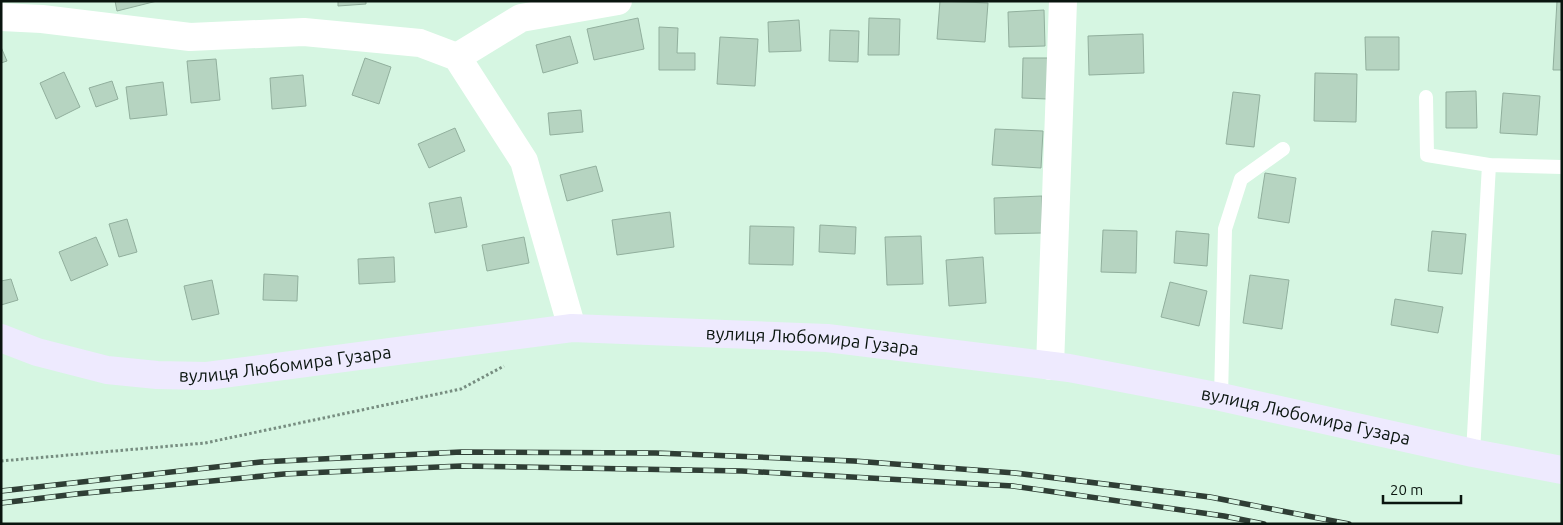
<svg xmlns="http://www.w3.org/2000/svg" width="1563" height="525" viewBox="0 0 1563 525" font-family="Ubuntu,sans-serif">
  <style>
    .building { fill: #b6d4c1; stroke: #91af9d }
    .lines { fill: none; stroke-linecap: round; stroke-linejoin: round }
    .path { stroke: #778d80; stroke-width: 3; stroke-dasharray: 2.5 2.5; stroke-linecap: butt }
    .service { stroke: #fff; stroke-width: 14 }
    .minor { stroke: #fff; stroke-width: 28 }
    .secondary { stroke: #eeeafe; stroke-width: 28 }
    .rail-casing { stroke: #2f3e35; stroke-width: 5.5 }
    .rail { stroke: #d6f6e2; stroke-width: 4; stroke-dasharray: 11; stroke-linecap: butt }
    .labels { text-anchor: middle; stroke-width: 4.5; stroke-linejoin: round; paint-order: stroke }
    .street-label { font-size: 18px; fill: #0a150f; stroke: #d6f6e2 }
  </style>
  <rect width="100%" height="100%" fill="#d6f6e2"/>
  <g class="building">
    <polygon points="115,1 157,1 117,11"/>
    <polygon points="338,1 366,1 366,4 338,6"/>
    <polygon points="940,1 988,3 985,42 937,39"/>
    <polygon points="1557,1 1562,1 1562,70 1553,70"/>
    <polygon points="1044,10 1045,46 1009,47 1008,12"/>
    <polygon points="638,18 644,49 594,60 587,29"/>
    <polygon points="869,18 900,19 899,55 868,55"/>
    <polygon points="799,20 801,51 769,52 768,22"/>
    <polygon points="659,27 678,28 677,53 695,53 695,70 659,70"/>
    <polygon points="830,30 859,31 858,62 829,61"/>
    <polygon points="1143,34 1144,73 1089,75 1088,36"/>
    <polygon points="570,36 578,63 543,73 536,45"/>
    <polygon points="720,37 758,39 755,86 717,84"/>
    <polygon points="1365,37 1399,37 1399,70 1366,70"/>
    <polygon points="1,47 7,61 1,63"/>
    <polygon points="365,58 391,67 379,104 352,95"/>
    <polygon points="1023,58 1048,58 1047,99 1022,98"/>
    <polygon points="216,59 220,100 191,103 187,61"/>
    <polygon points="64,72 80,107 56,119 40,83"/>
    <polygon points="1315,73 1357,74 1356,122 1314,121"/>
    <polygon points="303,75 306,106 272,109 270,78"/>
    <polygon points="112,81 118,99 96,107 89,88"/>
    <polygon points="163,82 167,115 130,119 126,87"/>
    <polygon points="1476,91 1477,128 1446,128 1446,92"/>
    <polygon points="1233,92 1260,95 1254,147 1226,144"/>
    <polygon points="1503,93 1540,96 1537,135 1500,133"/>
    <polygon points="581,110 583,132 550,135 548,113"/>
    <polygon points="455,128 465,151 429,168 418,144"/>
    <polygon points="995,129 1043,131 1041,168 992,165"/>
    <polygon points="596,166 603,191 567,201 560,175"/>
    <polygon points="1265,173 1296,178 1289,223 1258,218"/>
    <polygon points="1042,196 1042,233 995,234 994,198"/>
    <polygon points="461,197 467,227 435,233 429,203"/>
    <polygon points="670,212 674,247 617,255 612,220"/>
    <polygon points="127,219 137,252 119,257 109,224"/>
    <polygon points="820,225 856,227 855,254 819,252"/>
    <polygon points="750,226 794,227 793,265 749,264"/>
    <polygon points="1103,230 1137,231 1136,273 1101,272"/>
    <polygon points="1176,231 1209,234 1207,266 1174,263"/>
    <polygon points="1432,231 1466,234 1462,274 1428,271"/>
    <polygon points="921,236 923,284 887,285 885,237"/>
    <polygon points="96,237 108,265 71,281 59,252"/>
    <polygon points="524,237 529,263 487,271 482,245"/>
    <polygon points="394,257 395,282 359,284 358,259"/>
    <polygon points="983,257 986,303 949,306 946,260"/>
    <polygon points="264,274 298,276 297,301 263,300"/>
    <polygon points="1250,275 1289,280 1282,329 1243,323"/>
    <polygon points="11,279 18,300 1,305 1,281"/>
    <polygon points="212,280 219,314 192,320 184,286"/>
    <polygon points="1170,282 1207,291 1199,326 1161,317"/>
    <polygon points="1395,299 1443,307 1438,333 1391,325"/>
  </g>
  <g class="lines">
    <polyline class="path" points="1,461 205,443 461,389 504,366"/>
    <g class="service">
      <polyline points="1426,97 1427,155 1489,165 1562,167"/>
      <polyline points="1221,397 1225,229 1241,179 1283,149"/>
      <polyline points="1473,453 1489,165"/>
    </g>
    <g class="minor">
      <polyline points="1,17 42,19 190,37 304,32 420,43 457,57 524,161 572,328"/>
      <polyline points="457,57 521,18 618,1"/>
      <polyline points="1050,366 1063,1"/>
    </g>
    <path class="secondary" id="s1" d="M1,338l36,14 70,18 50,5 50,1 365,-48 255,10 242,30 152,29 252,56 89,17"/>
    <g class="rail-casing">
      <g id="rail">
        <polyline points="1,491 261,462 461,452 656,453 854,461 1015,473 1210,497 1349,524"/>
        <polyline points="1,503 76,494 284,474 461,466 742,471 1013,486 1224,516 1264,524"/>
      </g>
    </g>
    <use href="#rail" class="rail"/>
  </g>
  <g class="labels">
    <g class="street-label">
      <text dy="6" stroke="none"><textPath href="#s1" startOffset="820">вулиця Любомира Гузара</textPath></text>
      <text dy="6" stroke="none"><textPath href="#s1" startOffset="290">вулиця Любомира Гузара</textPath></text>
      <text dy="6" stroke="none"><textPath href="#s1" startOffset="1320">вулиця Любомира Гузара</textPath></text>
    </g>
  </g>
  <rect width="1563" height="525" fill="none" stroke="#0a150f" stroke-width="5"/>
  <path d="M1383 495v8h78v-8" fill="none" stroke="#0a150f" stroke-width="2.5"/>
  <text x="1390" y="495" font-size="15" fill="#0a150f" stroke="#d6f6e2" stroke-width="4" paint-order="stroke">20 m</text>
</svg>
